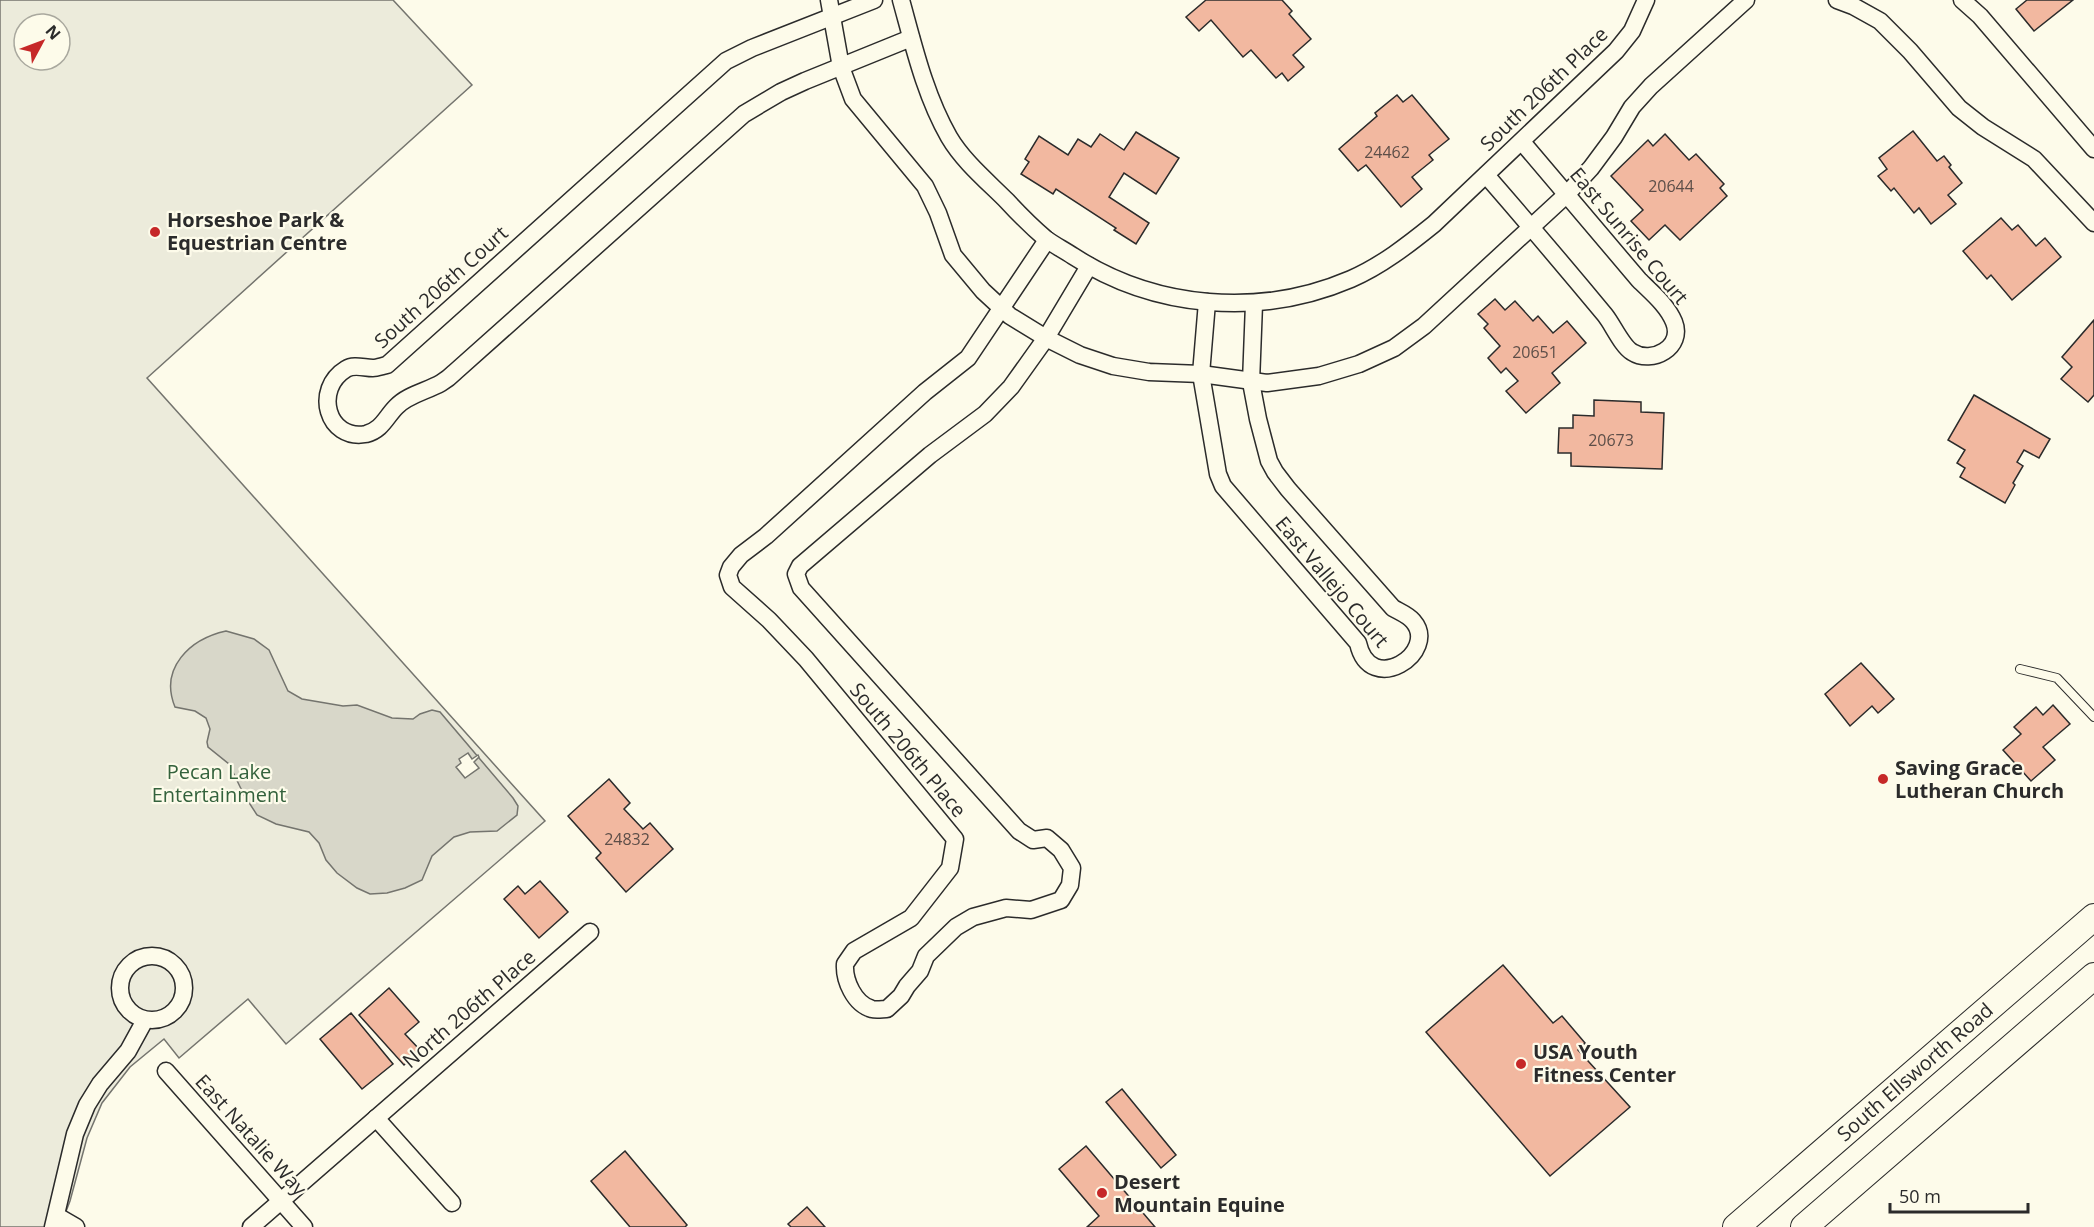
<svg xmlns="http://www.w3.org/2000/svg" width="2094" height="1227" viewBox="0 0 2094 1227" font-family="'Open Sans',sans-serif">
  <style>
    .green { fill: #ecebdb; stroke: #74746e; stroke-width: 1.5; fill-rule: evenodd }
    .water { fill: #d8d7c9; stroke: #74746e; stroke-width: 1.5 }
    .pier { fill: #fdfbea; stroke: #74746e; stroke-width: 1.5 }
    .building { fill: #f2b8a0; stroke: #2b2b2b; stroke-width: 1.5 }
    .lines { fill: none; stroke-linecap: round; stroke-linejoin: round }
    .lane-casing { stroke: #2b2b2b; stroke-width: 10 }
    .street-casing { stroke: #2b2b2b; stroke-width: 19 }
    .primary-casing { stroke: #2b2b2b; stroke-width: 28 }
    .lane { stroke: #fdfbea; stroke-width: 8 }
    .street { stroke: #fdfbea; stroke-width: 16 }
    .primary { stroke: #fdfbea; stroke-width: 26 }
    .poi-dot { fill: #c62828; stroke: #fdfbea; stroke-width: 2 }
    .labels { text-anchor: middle; stroke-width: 4.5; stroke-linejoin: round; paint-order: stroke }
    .number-label { font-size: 16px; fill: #5d4e48 }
    .street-label { font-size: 20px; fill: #2b2b2b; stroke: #fdfbea }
    .poi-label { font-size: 20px; font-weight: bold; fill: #2b2b2b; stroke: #fdfbea; text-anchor: start }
    .park-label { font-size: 20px; fill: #34623c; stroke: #fdfbea }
  </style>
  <rect width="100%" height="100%" fill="#fdfbea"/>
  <path class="green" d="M0,0h393l79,85 -325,293 398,443 -259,223 -38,-45 -69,59 -15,-19 -34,28 -28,36 -15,35 -17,63 -10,26h-60zM24,24h36v36h-36z"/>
  <path class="water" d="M226,631l28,8 15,11 19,41 14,8 41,7 14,-1 35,13 21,1 7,-5 12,-4 8,2 73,86 5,8 -1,9 -20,16 -27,1 -16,5 -22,19 -10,24 -17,8 -18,5 -17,1 -13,-6 -20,-15 -11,-13 -7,-17 -10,-11 -33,-8 -19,-9 -13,-20 -15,-31 -21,-17 -1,-5 3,-13 -4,-11 -11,-7 -20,-4c-16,-39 15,-68 51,-76z"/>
  <polygon class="pier" points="468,753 472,759 478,755 479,757 474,762 479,768 465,778 456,767 461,763 459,759"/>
  <g class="building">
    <polygon points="1206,0 1282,0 1292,11 1289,14 1311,39 1293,55 1304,67 1288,81 1282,73 1276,78 1251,50 1243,57 1211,20 1199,31 1186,17"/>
    <polygon points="2027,0 2073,0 2034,31 2016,9"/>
    <polygon points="1397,95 1403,102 1412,95 1449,139 1429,155 1433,160 1412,177 1422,189 1401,207 1366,165 1358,171 1339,149 1377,116 1375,113"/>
    <polygon points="1913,131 1937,161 1944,156 1951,165 1949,167 1962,183 1948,195 1956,204 1931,224 1919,208 1914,213 1894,188 1891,191 1878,176 1887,169 1879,158"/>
    <polygon points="1136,132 1179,158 1156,194 1124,173 1109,197 1149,223 1136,244 1114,230 1116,228 1056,189 1053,194 1021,174 1029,162 1025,159 1039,136 1068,155 1078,139 1091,147 1100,134 1124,150"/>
    <polygon points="1665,134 1689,160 1696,154 1724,184 1720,188 1727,196 1680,240 1665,225 1649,240 1631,221 1643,210 1611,176 1648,140 1653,146"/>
    <polygon points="2001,218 2012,230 2018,225 2036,246 2045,238 2061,257 2012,300 1991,275 1987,279 1963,251"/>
    <polygon points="1495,299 1505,310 1515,301 1533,321 1538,316 1553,333 1567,321 1586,343 1552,373 1560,383 1526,413 1506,391 1518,381 1506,368 1501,373 1488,358 1500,346 1484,328 1488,324 1478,314"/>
    <polygon points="2094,320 2094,395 2088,402 2061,379 2072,367 2062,357"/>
    <polygon points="1974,395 2050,439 2039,458 2024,450 2017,462 2023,466 2013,483 2015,485 2005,503 1960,477 1965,468 1957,463 1965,450 1948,440"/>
    <polygon points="1594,400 1641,402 1641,412 1664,413 1662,469 1571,466 1571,453 1558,453 1559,428 1573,428 1573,415 1594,416"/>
    <polygon points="1861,663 1894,699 1878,713 1872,706 1850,726 1825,694"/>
    <polygon points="2053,705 2070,724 2043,747 2055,760 2031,781 2003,750 2021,734 2014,727 2036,707 2043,715"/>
    <polygon points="609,779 630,803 624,809 643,829 650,823 673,849 626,892 596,858 601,853 568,816"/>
    <polygon points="540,881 568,912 539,938 504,899 518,886 525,894"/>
    <polygon points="1503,965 1553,1023 1562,1016 1585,1043 1578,1050 1630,1107 1550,1176 1426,1032"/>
    <polygon points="389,988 419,1022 405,1034 420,1050 404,1065 359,1015"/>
    <polygon points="351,1013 393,1064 362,1089 320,1039"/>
    <polygon points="1122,1089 1176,1155 1161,1168 1106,1102"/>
    <polygon points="1086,1146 1155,1227 1087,1227 1099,1216 1059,1169"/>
    <polygon points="625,1151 687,1225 685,1227 630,1227 591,1181"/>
    <polygon points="807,1207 825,1227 791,1227 788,1224"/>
  </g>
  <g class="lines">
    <g class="lane-casing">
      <polyline id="lane" points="2020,669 2057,678 2094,717"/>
    </g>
    <g class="street-casing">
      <g id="street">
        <polyline points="829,0 841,67 853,99 925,186 938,213 953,255 983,291 1010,316 1046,338 1080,355 1113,366 1149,372 1201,374 1267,383 1319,376 1359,364 1394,348 1424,326 1566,195 1591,168 1614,137 1632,107 1651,86 1746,0"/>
        <path d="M874,0l-122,48 -26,13 -339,304c-5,1 -10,3 -14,3 -9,0 -19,-4 -27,1 -33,20 -19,72 20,65 16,-4 20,-17 30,-27 11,-12 31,-16 45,-24 5,-3 10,-7 14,-11l289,-258 37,-22 24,-11 106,-43"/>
        <path d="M901,0c13,47 24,95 48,137 14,24 38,44 58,64 12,13 25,26 39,38 8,6 18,11 27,17 82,53 187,62 278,23 30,-13 57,-34 83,-55l182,-173 16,-20 14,-31"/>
        <polyline points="1837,0 1853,6 1880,21 1910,51 1959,108 1983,127 2034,159 2094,223"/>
        <polyline points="1962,0 1980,16 2094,149"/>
        <path d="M1486,175c40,46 80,93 119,140 8,10 17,31 27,37 20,13 52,-5 42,-30 -7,-17 -22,-29 -35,-42l-117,-138"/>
        <path d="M1047,240l-79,118 -43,34 -159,144 -25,19 -10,12 -3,8 4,12 37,33 37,39 149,180 -5,29 -39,50 -57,33 -9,13c-1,16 9,40 27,45 4,1 11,0 15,0l14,-13 6,-10 13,-15 6,-15 30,-29 17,-10 33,-9 25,2 30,-10 9,-15 2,-17 -11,-18 -14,-12 -14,2 -14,-9 -218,-243 -5,-14 4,-8 130,-111 55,-41 26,-27 35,-49 43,-72"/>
        <path d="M1207,302l-6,72 17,100 5,12 135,157c12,55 82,9 55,-22 -5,-6 -13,-9 -20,-13l-105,-119 -13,-17 -6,-11 -11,-42 -7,-37 3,-78"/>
        <circle cx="152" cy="988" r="32"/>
        <polyline points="166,1071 304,1227"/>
        <polyline points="376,1118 452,1203"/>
        <polyline points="57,1216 76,1227"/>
        <polyline points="53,1227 75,1134 87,1105 100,1084 128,1051 145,1020"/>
        <polyline points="251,1227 590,932"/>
      </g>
    </g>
    <g class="primary-casing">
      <g id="primary">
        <polyline points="1736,1227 2094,917"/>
        <polyline points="1804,1227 2094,976"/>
      </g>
    </g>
    <use href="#lane" class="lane"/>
    <use href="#street" class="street"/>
    <use href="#primary" class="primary"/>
  </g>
  <g class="poi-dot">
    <circle cx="155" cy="232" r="6"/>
    <circle cx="1883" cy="779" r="6"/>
    <circle cx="1521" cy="1064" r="6"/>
    <circle cx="1102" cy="1193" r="6"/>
  </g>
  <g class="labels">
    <g class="number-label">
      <text x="1387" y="158">24462</text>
      <text x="1671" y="192">20644</text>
      <text x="1535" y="358">20651</text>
      <text x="1611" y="446">20673</text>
      <text x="627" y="845">24832</text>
    </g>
    <g class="street-label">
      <text transform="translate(1544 89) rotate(-44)" y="7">South 206th Place</text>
      <text transform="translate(1629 236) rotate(50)" y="7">East Sunrise Court</text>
      <text transform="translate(441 287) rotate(-42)" y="7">South 206th Court</text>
      <text transform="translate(1332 582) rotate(50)" y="7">East Vallejo Court</text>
      <text transform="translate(908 750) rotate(50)" y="7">South 206th Place</text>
      <text transform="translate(469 1009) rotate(-41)" y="7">North 206th Place</text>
      <text transform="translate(1915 1072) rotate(-41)" y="7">South Ellsworth Road</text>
      <text transform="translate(251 1135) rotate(48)" y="7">East Natalie Way</text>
    </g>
    <g class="poi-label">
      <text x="167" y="227">Horseshoe Park &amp;<tspan x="167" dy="23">Equestrian Centre</tspan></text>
      <text x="1895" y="775">Saving Grace<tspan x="1895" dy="23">Lutheran Church</tspan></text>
      <text x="1533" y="1059">USA Youth<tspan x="1533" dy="23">Fitness Center</tspan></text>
      <text x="1114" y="1189">Desert<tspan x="1114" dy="23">Mountain Equine</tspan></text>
    </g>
    <g class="park-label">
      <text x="219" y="779">Pecan Lake<tspan x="219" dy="23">Entertainment</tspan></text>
    </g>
  </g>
  <g transform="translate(42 42) rotate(49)"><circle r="28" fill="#fdfbea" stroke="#a9a89e" stroke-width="1.5"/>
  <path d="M0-4.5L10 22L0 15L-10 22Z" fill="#c62828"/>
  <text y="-9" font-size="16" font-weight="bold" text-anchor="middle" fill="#2b2b2b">N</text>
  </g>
  <path d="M1890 1203v9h138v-9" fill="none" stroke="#2b2b2b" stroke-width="3"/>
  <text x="1899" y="1203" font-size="18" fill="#2b2b2b" stroke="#fdfbea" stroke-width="4.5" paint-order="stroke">50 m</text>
</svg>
